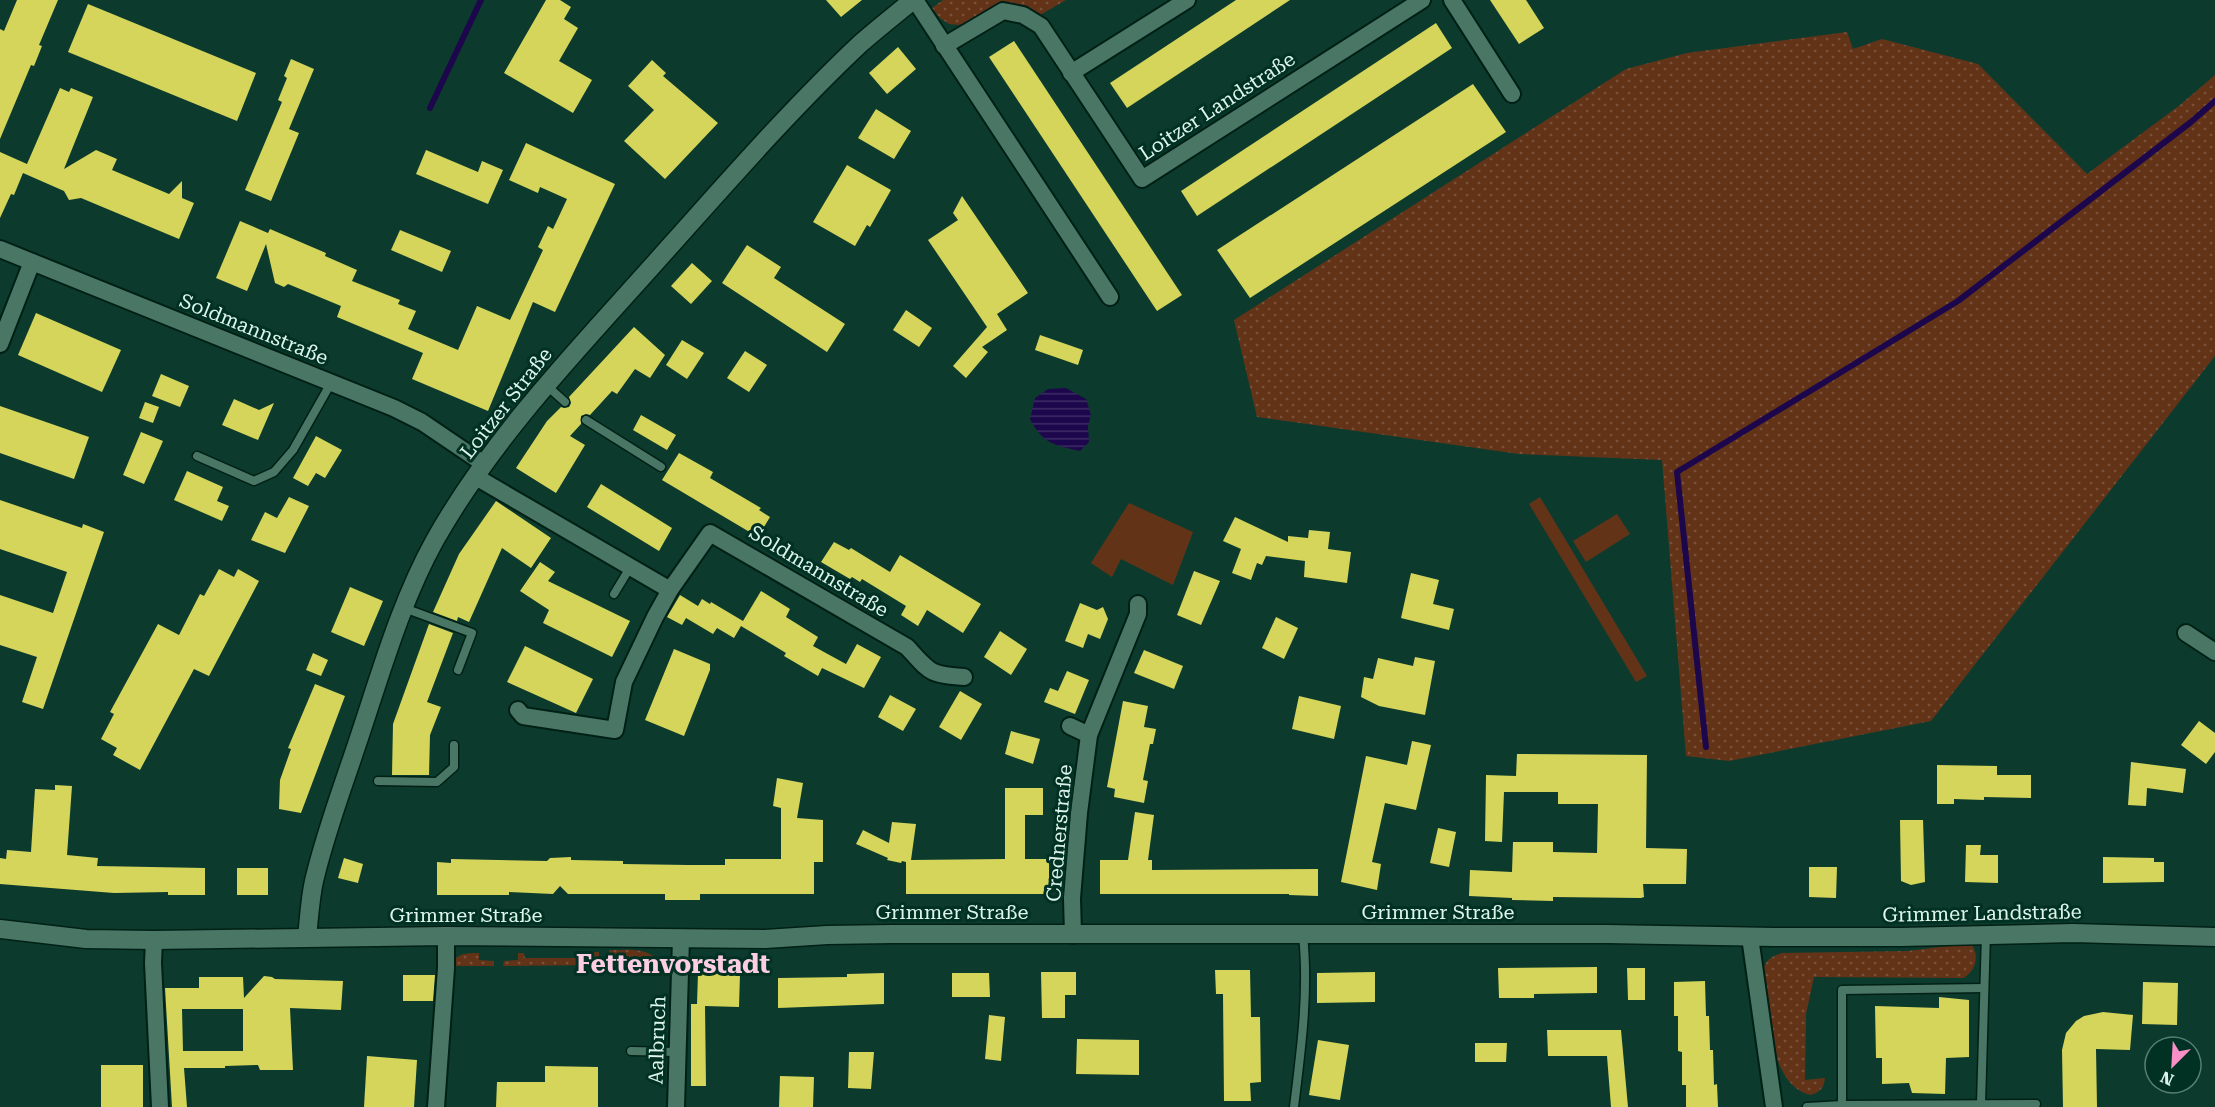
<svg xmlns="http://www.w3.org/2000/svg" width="2215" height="1107" viewBox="0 0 2215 1107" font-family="'Roboto Serif',serif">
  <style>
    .grass { fill: url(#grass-dots) }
    .park { fill: #633318 }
    .water { fill: url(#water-rules) }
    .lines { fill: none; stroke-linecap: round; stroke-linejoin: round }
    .stream { stroke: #1d074c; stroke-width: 6 }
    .building { fill: #d6d55b; fill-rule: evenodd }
    .lane-casing { stroke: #002016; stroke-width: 11 }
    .street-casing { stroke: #002016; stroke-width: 20 }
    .secondary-casing { stroke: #002016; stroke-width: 21 }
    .lane { stroke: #4a7665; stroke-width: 8 }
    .street { stroke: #4a7665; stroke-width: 16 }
    .secondary { stroke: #4a7665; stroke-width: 18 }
    .labels { text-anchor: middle; stroke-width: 6; stroke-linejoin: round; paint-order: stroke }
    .street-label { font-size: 20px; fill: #ddf5eb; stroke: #003123 }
    .district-label { font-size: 26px; font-weight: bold; fill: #fccde3; stroke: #003123 }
  </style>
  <defs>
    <pattern id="grass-dots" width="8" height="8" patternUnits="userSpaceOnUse" patternTransform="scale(1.5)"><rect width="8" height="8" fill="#633318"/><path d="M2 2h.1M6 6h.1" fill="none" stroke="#79513a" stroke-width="1.8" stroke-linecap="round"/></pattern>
    <pattern id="water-rules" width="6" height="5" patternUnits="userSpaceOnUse" patternTransform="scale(1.5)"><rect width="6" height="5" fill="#1d074c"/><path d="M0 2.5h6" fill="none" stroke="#3d2c66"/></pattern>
  </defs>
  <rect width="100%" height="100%" fill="#0c3b2d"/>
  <g class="grass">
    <polygon points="943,0 1066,0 1035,18 978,18 959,25 949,24 940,18 932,8"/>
    <polygon points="1847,32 1853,49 1882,39 1978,64 2087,174 2180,105 2215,75 2215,356 1931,721 1729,761 1686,756 1662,460 1519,454 1257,417 1234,320 1626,69 1687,53"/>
    <path d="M1971,943c8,13 6,26 -7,35l-150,-1 -8,37 -1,66 20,-2c-1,10 -5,14 -14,17 -43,-10 -42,-84 -48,-119 0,-14 6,-19 19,-23l126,-2z"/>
    <path d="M609,950c19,0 42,-4 54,16h-50l-3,-3z"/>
    <polygon points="586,952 599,952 599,961 596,965 503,966 504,961 518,960 518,953 524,953 525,958 585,958"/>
    <path d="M479,953v7l15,1v5h-42c2,-13 16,-13 27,-13z"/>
  </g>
  <g class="park">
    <polygon points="1540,497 1647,676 1636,682 1529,504"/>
    <polygon points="1129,503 1193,532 1173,585 1121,559 1112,577 1091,563"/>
    <polygon points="1617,514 1630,534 1586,562 1573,541"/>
  </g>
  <path class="water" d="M1066,388l20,11 5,16 -3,11 1,16 -9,9c-26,-6 -37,-7 -50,-32l5,-21 13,-9z"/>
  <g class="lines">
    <g class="stream">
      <polyline points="430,108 481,0"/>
      <polyline points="1706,747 1677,472 1958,301 2191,122 2215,101"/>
    </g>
  </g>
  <g class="building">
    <polygon points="17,0 58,0 39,45 42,46 34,66 31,65 0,139 0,29 4,31"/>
    <polygon points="546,0 560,0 571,7 564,19 578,28 559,61 592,80 573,113 504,73"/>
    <polygon points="826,0 862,0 841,17"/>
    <polygon points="1236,0 1290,0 1127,108 1110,83"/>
    <polygon points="1490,0 1526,0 1544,28 1519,44"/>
    <polygon points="88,4 256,73 237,121 68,52"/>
    <polygon points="1436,23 1452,48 1197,216 1181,191"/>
    <polygon points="1014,41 1182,295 1157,311 989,57"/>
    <polygon points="898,47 916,69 887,94 869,73"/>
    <polygon points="291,59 314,69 289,129 299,133 271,201 245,190 282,102 278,100 287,78 284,76"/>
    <polygon points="652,60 666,73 663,76 718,123 665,179 624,141 654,110 628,86"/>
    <polygon points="1473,84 1506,132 1250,298 1217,250"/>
    <polygon points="60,88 69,92 71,88 93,97 64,169 96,150 117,159 112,170 169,194 182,181 182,198 194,203 179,239 81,198 69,200 64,191 23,173 14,195 11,194 0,218 0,152 27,164"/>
    <polygon points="876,109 911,131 894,159 858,138"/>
    <polygon points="526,143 615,184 555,312 533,302 488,411 412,379 423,353 337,317 341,306 288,284 284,287 275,283 266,244 247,291 216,278 240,221 268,233 270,229 326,253 325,256 357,270 352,281 400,300 398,304 416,311 408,329 458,350 477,306 510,320 543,250 538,247 548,226 553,229 567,199 540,187 538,193 509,180"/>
    <polygon points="426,150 478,172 482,161 503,170 488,204 416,174"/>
    <polygon points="847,165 891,190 870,227 867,225 855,246 813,222"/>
    <polygon points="962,196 1028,293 997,314 1007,330 982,347 988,352 966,378 953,366 987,327 928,240 958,220 953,213"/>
    <polygon points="400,230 451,251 442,272 391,250"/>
    <polygon points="747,245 781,267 774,278 845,324 827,352 722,283"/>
    <polygon points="692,263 712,281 691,304 671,286"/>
    <polygon points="906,310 932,328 919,347 893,330"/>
    <polygon points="36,313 121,350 102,392 18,355"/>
    <polygon points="634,327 665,355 650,378 635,369 617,394 612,391 590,415 586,414 581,416 581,424 570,436 585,445 556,493 516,468 547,421 561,407 564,408 569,407 571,403 569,397"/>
    <polygon points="1040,335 1083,350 1078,365 1035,350"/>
    <polygon points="682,340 704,353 687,379 666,365"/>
    <polygon points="745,351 767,365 749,392 727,378"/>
    <polygon points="161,374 189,386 180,407 152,396"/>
    <polygon points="234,399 259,410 274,403 258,440 222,425"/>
    <polygon points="145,402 159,407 153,423 139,418"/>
    <polygon points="0,406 89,437 74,479 0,453"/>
    <polygon points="641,415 676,435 667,450 633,430"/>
    <polygon points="141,432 163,441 144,484 123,475"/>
    <polygon points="316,436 342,450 325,478 316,473 308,486 293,478"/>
    <polygon points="679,453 713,472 710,478 761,508 759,510 770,517 758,537 662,480"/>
    <polygon points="187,471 223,487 217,501 229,506 222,521 174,500"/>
    <polygon points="601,484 672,528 659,551 587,507"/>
    <polygon points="289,497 309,506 285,553 251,540 265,512 277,518"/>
    <polygon points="0,500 82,528 83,524 104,532 43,709 22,702 37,657 0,645 0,595 53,613 67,572 0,549"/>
    <polygon points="496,501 551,538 531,568 502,548 469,622 458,617 457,621 433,612 459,554"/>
    <polygon points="1235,517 1288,542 1288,536 1308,538 1309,530 1330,532 1328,549 1351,552 1347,583 1304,577 1305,561 1266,556 1262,565 1257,563 1251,580 1232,573 1241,549 1223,541"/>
    <polygon points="834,542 849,550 851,548 890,572 900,555 981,604 963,633 927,610 918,626 901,615 906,606 862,579 860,582 852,577 850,579 821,562"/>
    <polygon points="540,562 555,572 548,581 630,621 612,657 543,623 549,610 520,591"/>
    <polygon points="219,569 234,577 238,569 259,581 209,676 194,669 140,770 113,755 117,748 101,739 114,714 110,712 158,624 179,635 200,594 204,596"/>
    <polygon points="1194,571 1220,581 1201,625 1177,615"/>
    <polygon points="1411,573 1439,580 1433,604 1454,609 1449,630 1401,618"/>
    <polygon points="350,587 383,601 364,646 331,632"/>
    <polygon points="761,591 790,609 786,617 818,637 813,646 846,664 857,644 881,657 864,688 822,668 818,676 784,656 786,653 741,626 734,638 717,628 713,634 686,618 682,625 667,617 680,595 698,606 702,599 710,604 711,602 743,621"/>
    <polygon points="1080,603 1097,610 1103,607 1108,619 1100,639 1088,634 1083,648 1065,641"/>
    <polygon points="1276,617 1298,628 1284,659 1262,648"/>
    <polygon points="429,624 453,633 427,702 441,707 430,735 429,775 392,775 393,724"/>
    <polygon points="1000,631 1027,649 1011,675 984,657"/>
    <polygon points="525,646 593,679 576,713 507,682"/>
    <polygon points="674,649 710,664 710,670 684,736 645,720"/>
    <polygon points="1144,650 1183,666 1174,689 1134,673"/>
    <polygon points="313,653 328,660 321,676 306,670"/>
    <polygon points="1415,657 1435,661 1425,715 1379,706 1361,697 1364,677 1373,679 1378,658 1413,666"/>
    <polygon points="1067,671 1089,680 1075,714 1044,702 1050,688 1058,691"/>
    <polygon points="315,684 345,696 301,813 279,809 280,780 291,749 288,748"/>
    <polygon points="960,691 982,704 961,740 939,727"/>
    <polygon points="890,695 916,709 903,731 878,717"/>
    <polygon points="1299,696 1341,706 1334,739 1292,729"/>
    <polygon points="1123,701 1148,706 1144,727 1156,729 1153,744 1150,744 1143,780 1148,781 1144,803 1114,797 1115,789 1107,787"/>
    <polygon points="2199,721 2215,733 2215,752 2206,764 2181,745"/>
    <polygon points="1011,731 1040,739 1033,764 1005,754"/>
    <polygon points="1412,741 1431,745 1416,810 1385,803 1372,862 1381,864 1377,890 1341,882 1366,756 1407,765"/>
    <polygon points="1517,754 1647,755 1646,848 1687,849 1686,884 1643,884 1644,897 1641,898 1553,897 1553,901 1512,900 1512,898 1469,896 1470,870 1512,872 1513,842 1553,842 1553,852 1597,853 1598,804 1558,804 1558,792 1504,792 1502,842 1485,841 1486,775 1516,776"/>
    <polygon points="2131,762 2186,769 2183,793 2147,788 2146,806 2128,805"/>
    <polygon points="1937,765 1997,766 1997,775 2031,775 2031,798 1984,797 1984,800 1954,799 1954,804 1937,804"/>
    <polygon points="777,778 803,783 797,818 823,820 823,862 814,862 814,894 700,894 700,900 665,900 665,894 568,894 560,886 553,894 509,892 509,895 437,895 437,862 451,863 451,859 547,861 550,858 571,857 571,860 623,861 623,864 688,865 725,865 725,859 781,859 781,808 773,806"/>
    <polygon points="55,785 72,786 67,855 98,858 97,866 205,868 205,895 168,895 168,892 114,893 0,884 0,858 6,859 7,850 31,852 35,789 55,790"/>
    <polygon points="1005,788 1043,788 1043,815 1025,815 1025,859 1049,859 1049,894 906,894 906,862 902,861 901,863 887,860 888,858 856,844 863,830 889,843 892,822 916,824 911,860 1005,859"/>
    <polygon points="1135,812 1154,815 1148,860 1152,860 1152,870 1318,869 1318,896 1289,895 1289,894 1100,894 1100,860 1128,860"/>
    <polygon points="1900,820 1923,820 1925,882 1911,885 1901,881"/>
    <polygon points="1438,828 1456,832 1449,867 1430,863"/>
    <polygon points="1966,845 1981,845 1980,855 1998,855 1998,883 1965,882"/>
    <polygon points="2103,857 2154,858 2154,862 2164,862 2164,882 2103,883"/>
    <polygon points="344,858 363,864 358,883 338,878"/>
    <polygon points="1809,867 1837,867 1836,898 1809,897"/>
    <rect x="237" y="868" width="31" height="27"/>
    <polygon points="1597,967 1597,993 1534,994 1534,998 1499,998 1498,968"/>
    <polygon points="1627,968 1645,968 1645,1000 1628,1000"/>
    <polygon points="1215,970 1250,970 1251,1017 1260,1017 1261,1082 1250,1083 1251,1101 1224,1101 1223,994 1216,994"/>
    <polygon points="1041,972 1076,972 1076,995 1065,995 1065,1018 1042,1018"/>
    <polygon points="1375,972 1375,1002 1317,1003 1317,973"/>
    <polygon points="698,973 740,974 739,1007 705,1006 706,1086 691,1086 691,1004 697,1004"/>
    <polygon points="884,973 884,1004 778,1008 778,978 847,977 847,974"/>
    <polygon points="952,973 989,973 990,997 952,997"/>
    <polygon points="403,975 435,975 433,1001 403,1001"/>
    <path d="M264,976l8,1 3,2 68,2 -2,29 -51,-2 3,62h-33l-2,-5 -33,1v2h-41l3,39h-15l-7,-119h34v-11h44l1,21zM182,1009h61v42h-60z"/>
    <polygon points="1705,981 1706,1016 1709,1016 1710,1050 1713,1050 1714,1085 1717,1084 1718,1107 1686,1107 1686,1085 1682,1085 1682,1052 1678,1051 1678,1016 1674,1016 1674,982"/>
    <polygon points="2143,982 2178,983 2177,1025 2142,1024"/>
    <polygon points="1939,997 1969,1000 1969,1057 1946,1058 1945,1094 1912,1093 1909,1083 1882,1084 1882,1058 1876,1058 1875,1006 1939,1008"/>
    <polygon points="2103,1012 2133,1015 2130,1050 2096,1049 2097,1107 2063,1107 2062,1050 2066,1033 2076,1021 2084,1016"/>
    <polygon points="989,1015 1005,1017 1001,1061 985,1059"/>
    <polygon points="1547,1030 1621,1030 1628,1107 1611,1107 1607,1056 1548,1056"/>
    <polygon points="1077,1039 1139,1040 1139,1075 1076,1074"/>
    <polygon points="1318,1040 1349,1045 1340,1100 1309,1095"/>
    <polygon points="1475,1043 1507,1043 1506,1062 1475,1062"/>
    <polygon points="849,1052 874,1052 871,1089 848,1088"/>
    <polygon points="367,1056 417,1060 414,1107 364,1107"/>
    <rect x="101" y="1065" width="42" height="42"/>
    <polygon points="545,1066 598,1067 598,1107 496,1107 497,1082 545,1082"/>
    <polygon points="780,1076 814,1077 813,1107 779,1107"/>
  </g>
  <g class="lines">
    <g class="lane-casing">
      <g id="lane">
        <polyline points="546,385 565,402"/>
        <polyline points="586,420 661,467"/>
        <polyline points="197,456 254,481 274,472 293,450 331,383"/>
        <polyline points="614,594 631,566"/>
        <polyline points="404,608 472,633 458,670"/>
        <polyline points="378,781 437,782 454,767 454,745"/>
        <polyline points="631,1051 677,1052"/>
        <polyline points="1981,1104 1986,934"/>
        <polyline points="1842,1105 1842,990 1984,988"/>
        <path d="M1294,1107c7,-57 15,-115 9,-172"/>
        <polyline points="1807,1107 1842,1105 2036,1104"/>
      </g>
    </g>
    <g class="street-casing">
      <g id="street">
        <polyline points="915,0 1110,297"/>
        <polyline points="1452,0 1512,94"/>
        <polyline points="944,46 1003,11 1023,15 1041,26 1142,179 1422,0"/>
        <polyline points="1071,73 1187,0"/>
        <polyline points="0,249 394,408 422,422 484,464"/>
        <polyline points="0,344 32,262"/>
        <path d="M476,477l194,113 40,-57 197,114c23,25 22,28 57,30"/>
        <polyline points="2186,633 2215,652"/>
        <polyline points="518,710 523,716 615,730 624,682 655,617 670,590"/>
        <polyline points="1070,726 1089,735"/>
        <polyline points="1073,935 1072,898 1079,813 1089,735 1138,614 1138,604"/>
        <polyline points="1750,937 1774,1107"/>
        <polyline points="154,940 153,963 160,1107"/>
        <polyline points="436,1107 446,968 446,936"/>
        <polyline points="676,1107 681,938"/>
      </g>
    </g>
    <g class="secondary-casing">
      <g id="secondary">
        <polyline points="0,929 86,939 154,940 446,936 765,939 827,935 891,934 1607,934 1774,937 1901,937 2073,933 2215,937"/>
        <path d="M307,937c2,-18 3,-38 7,-56 11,-47 28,-92 43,-137 23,-68 43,-141 78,-204 62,-110 153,-201 236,-295 61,-68 122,-138 189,-201 17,-15 35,-29 53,-44"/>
      </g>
    </g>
    <use href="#lane" class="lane"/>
    <use href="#street" class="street"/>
    <use href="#secondary" class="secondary"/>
  </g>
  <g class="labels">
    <g class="street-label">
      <text transform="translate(1217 106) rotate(-33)" y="7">Loitzer Landstraße</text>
      <text transform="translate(254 329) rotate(22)" y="7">Soldmannstraße</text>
      <text transform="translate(506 403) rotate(-52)" y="7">Loitzer Straße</text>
      <text transform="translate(819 571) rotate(31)" y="7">Soldmannstraße</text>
      <text transform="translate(1059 833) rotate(-85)" y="7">Crednerstraße</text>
      <text x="952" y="919">Grimmer Straße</text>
      <text x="1438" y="919">Grimmer Straße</text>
      <text transform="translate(1982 913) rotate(-1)" y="7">Grimmer Landstraße</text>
      <text x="466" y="922">Grimmer Straße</text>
      <text transform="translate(657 1040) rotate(-88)" y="7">Aalbruch</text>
    </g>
    <g class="district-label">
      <text x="673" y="973">Fettenvorstadt</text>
    </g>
  </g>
  <g transform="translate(2173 1065) rotate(204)"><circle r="28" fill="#003123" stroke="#587f73" stroke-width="1.5"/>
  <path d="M0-4.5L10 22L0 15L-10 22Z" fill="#fa8fc7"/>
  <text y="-9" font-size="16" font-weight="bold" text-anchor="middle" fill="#ddf5eb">N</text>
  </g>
</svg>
